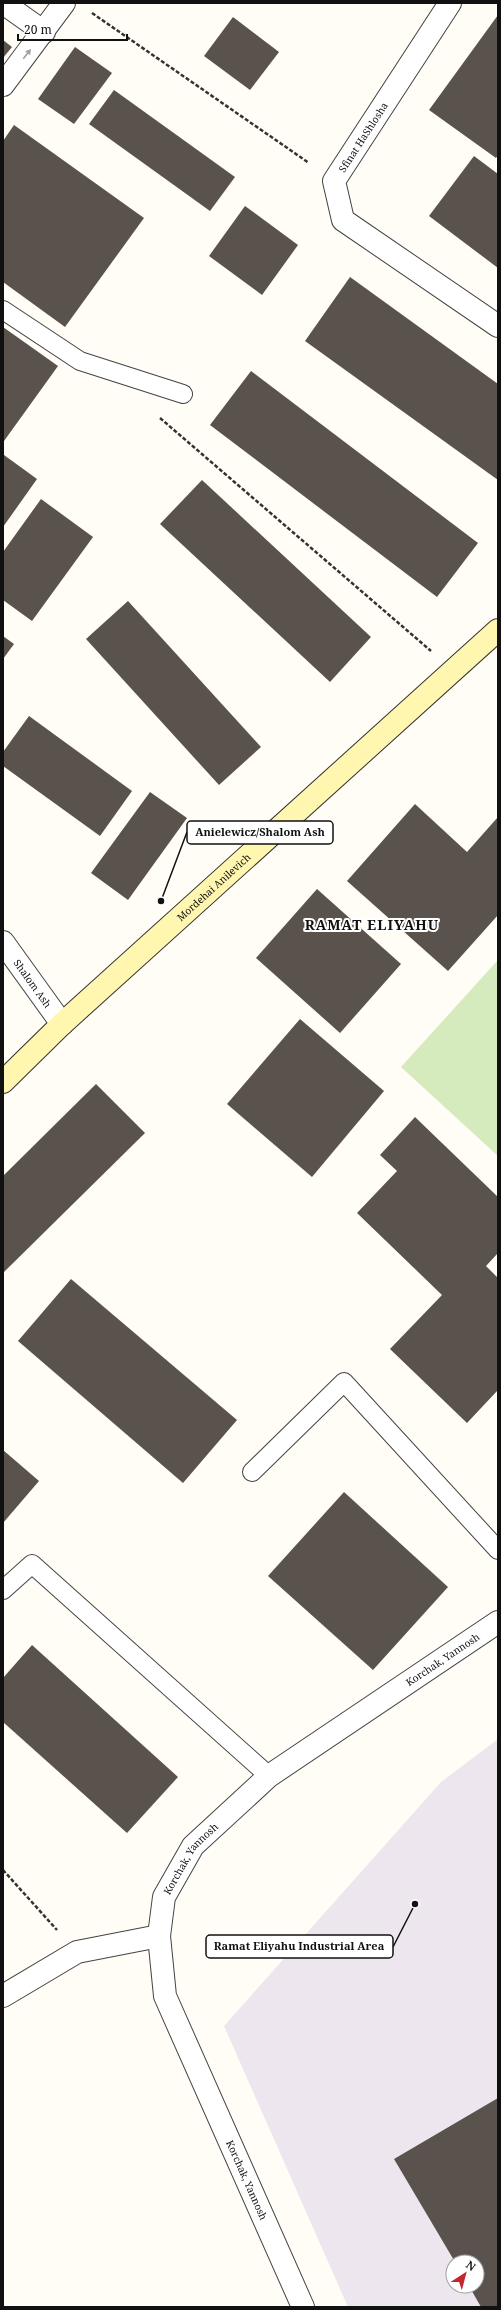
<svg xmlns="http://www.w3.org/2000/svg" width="501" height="2310" viewBox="0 0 501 2310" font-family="'Noto Serif',serif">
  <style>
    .industrial { fill: #eee6ef; fill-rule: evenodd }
    .green { fill: #d5ebbd }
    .building { fill: #5a524d }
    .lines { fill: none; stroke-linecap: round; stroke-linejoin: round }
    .lane-casing { stroke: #444; stroke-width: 20 }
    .street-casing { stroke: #444; stroke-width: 24 }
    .secondary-casing { stroke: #333; stroke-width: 24 }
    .path { stroke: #333; stroke-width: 2.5; stroke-dasharray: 4 2; stroke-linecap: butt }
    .lane { stroke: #fff; stroke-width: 18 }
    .street { stroke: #fff; stroke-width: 22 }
    .secondary { stroke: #fff6b0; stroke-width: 22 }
    .oneway { fill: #a0a0a0 }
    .labels { text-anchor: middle; stroke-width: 4; stroke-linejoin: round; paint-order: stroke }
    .street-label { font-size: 10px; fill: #111; stroke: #fff }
    .district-label { font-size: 14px; font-weight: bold; letter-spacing: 1px; fill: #111; stroke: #fff }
    .leader { fill: none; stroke: #111; stroke-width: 1.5 }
    .callout-dot { fill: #111; stroke: #fff; stroke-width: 1.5 }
    .callout { fill: #fff; stroke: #111; stroke-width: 1.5 }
    .callout-label { font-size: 11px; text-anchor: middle; font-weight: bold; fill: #111 }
  </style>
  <rect width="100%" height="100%" fill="#fffdf5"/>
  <path class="industrial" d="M498,1739v568h-150l-124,-281 217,-244zM453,2262h24v24h-24z"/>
  <polygon class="green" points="498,960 498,1156 401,1067"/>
  <g class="building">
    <polygon points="498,15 498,155 496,158 429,110"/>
    <polygon points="233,17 279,52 250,90 204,56"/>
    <polygon points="3,40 12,47 3,58"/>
    <polygon points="75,47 112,73 74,124 38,99"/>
    <polygon points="114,90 235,177 210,211 89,124"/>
    <polygon points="14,125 144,218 65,327 3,282 3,141"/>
    <polygon points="474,156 498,174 498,268 429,216"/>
    <polygon points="245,206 298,245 262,295 209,256"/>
    <polygon points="350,277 498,384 498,480 305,341"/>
    <polygon points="3,327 58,366 4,441 3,440"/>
    <polygon points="251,371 478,543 437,597 210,425"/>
    <polygon points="4,455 37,479 3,527 3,456"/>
    <polygon points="202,480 371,637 330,682 160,524"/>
    <polygon points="41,499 93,537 32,621 3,600 3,552"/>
    <polygon points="128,601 261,747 219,785 86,639"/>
    <polygon points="3,636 14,644 3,659"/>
    <polygon points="29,716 132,791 100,836 3,766 3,752"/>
    <polygon points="150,792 187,818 128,900 91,873"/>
    <polygon points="415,804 467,852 498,817 498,915 448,971 347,881"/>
    <polygon points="317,889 401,964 340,1033 256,958"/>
    <polygon points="300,1019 384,1091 312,1177 227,1104"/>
    <polygon points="96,1084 145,1133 3,1273 3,1176"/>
    <polygon points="415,1117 498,1197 498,1253 486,1266 498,1278 498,1390 467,1423 390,1349 442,1295 357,1213 397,1171 380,1155"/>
    <polygon points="71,1279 237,1420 183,1483 18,1341"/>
    <polygon points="3,1450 39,1481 3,1523"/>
    <polygon points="344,1492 448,1587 373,1670 268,1576"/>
    <polygon points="32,1645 178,1777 127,1833 3,1722 3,1678"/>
    <polygon points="498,2098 498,2307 481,2307 469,2286 477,2286 477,2262 455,2262 394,2159"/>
  </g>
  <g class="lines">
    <g class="lane-casing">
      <g id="lane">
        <polyline points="3,310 80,361 183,394"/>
        <polyline points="252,1472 344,1382 498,1550"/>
        <polyline points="3,1590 32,1564 269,1776"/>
      </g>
    </g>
    <g class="street-casing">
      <g id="street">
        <polyline points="3,3 44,32"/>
        <polyline points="450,3 334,181 343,220 498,326"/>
        <polyline points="3,85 64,3"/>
        <path id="s1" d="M3,942l59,82"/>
        <polyline points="3,1996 77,1952 159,1936"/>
        <path id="s2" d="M303,2307l-138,-311 -6,-60 5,-39 29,-51 76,-70 229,-154"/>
      </g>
    </g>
    <g class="secondary-casing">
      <g id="secondary">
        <path id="s3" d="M3,1082l59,-58 436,-394"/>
      </g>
    </g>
    <g class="path">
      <polyline points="92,13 309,163"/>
      <polyline points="160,418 431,651"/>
      <polyline points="3,1870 57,1930"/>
    </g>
    <use href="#lane" class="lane"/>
    <use href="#street" class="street"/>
    <use href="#secondary" class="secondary"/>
  </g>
  <defs><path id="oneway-solid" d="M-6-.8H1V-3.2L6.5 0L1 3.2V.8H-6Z"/></defs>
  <use class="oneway" href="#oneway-solid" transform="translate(27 54) rotate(-52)"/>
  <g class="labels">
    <g class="street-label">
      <text transform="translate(363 137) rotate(-57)" y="4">Sfinat HaShlosha</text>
      <text dy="4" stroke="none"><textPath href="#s3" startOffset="287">Mordehai Anilevich</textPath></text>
      <text dy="4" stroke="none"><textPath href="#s1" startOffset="51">Shalom Ash</textPath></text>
      <text dy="4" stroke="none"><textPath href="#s2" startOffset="811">Korchak, Yannosh</textPath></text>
      <text dy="4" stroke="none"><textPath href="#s2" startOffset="487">Korchak, Yannosh</textPath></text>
      <text transform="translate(247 2180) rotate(66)" y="4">Korchak, Yannosh</text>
    </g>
    <g class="district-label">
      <text x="372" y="930">RAMAT ELIYAHU</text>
    </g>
  </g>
  <path class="leader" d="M161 901L187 832M415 1904L393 1947"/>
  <g class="callout-dot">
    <circle cx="161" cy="901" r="4"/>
    <circle cx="415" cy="1904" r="4"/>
  </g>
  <g class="callout">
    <rect x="187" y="821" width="146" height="23" rx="4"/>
    <rect x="206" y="1935" width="187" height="23" rx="4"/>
  </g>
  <g class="callout-label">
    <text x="260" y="836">Anielewicz/Shalom Ash</text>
    <text x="299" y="1950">Ramat Eliyahu Industrial Area</text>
  </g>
  <rect width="501" height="2310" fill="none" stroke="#111111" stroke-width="8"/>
  <g transform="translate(465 2274) rotate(36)"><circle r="19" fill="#ffffff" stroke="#a0a0a0"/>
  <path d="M0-3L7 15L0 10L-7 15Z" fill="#c4262e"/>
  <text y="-6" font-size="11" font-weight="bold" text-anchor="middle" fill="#111111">N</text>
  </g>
  <path d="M18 34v6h109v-6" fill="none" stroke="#111111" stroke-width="2"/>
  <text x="24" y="34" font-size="12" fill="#111111" stroke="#ffffff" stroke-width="3" paint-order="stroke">20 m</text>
</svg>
